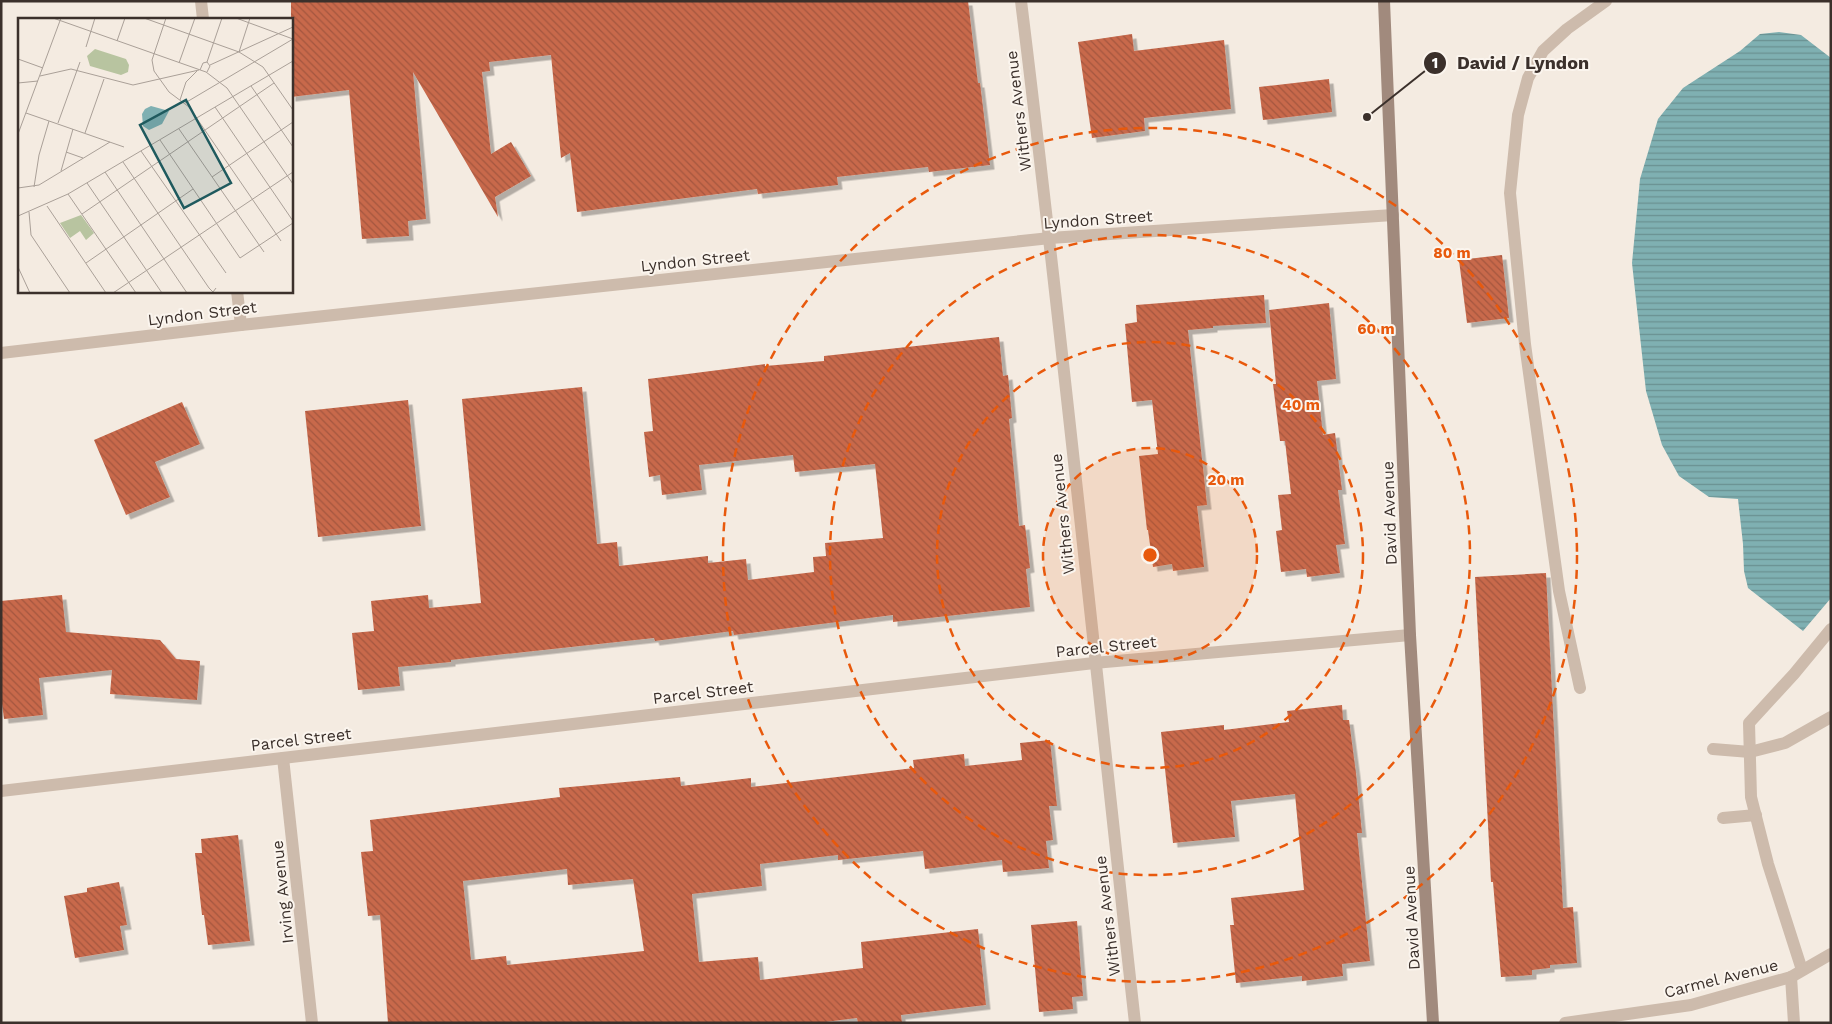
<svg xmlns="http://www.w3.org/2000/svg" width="1832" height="1024" viewBox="0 0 1832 1024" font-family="'Work Sans',sans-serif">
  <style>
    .water { fill: url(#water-rules) }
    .building { fill: url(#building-back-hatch); fill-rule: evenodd; filter: url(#shadow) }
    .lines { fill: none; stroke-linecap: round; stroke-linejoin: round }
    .service { stroke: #cdbbac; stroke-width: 12 }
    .minor { stroke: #cdbbac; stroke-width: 12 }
    .secondary { stroke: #a18a7d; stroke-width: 12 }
    .ring { fill: none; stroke: #e8590c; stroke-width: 2.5; stroke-dasharray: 9 6 }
    .labels { text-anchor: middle; stroke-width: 4; stroke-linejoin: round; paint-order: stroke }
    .street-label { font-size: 16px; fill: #3b302b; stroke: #fbf5ee }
    .inset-road { fill: none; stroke: #aaa098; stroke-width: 1 }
    .view { fill: #1f5a5e; fill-opacity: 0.15; stroke: #1f5a5e; stroke-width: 2.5 }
    .inset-edge { fill: none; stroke: #3b302b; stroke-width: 2.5 }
    .centre { fill: #e8590c; stroke: #fbf5ee; stroke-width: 2.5 }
    .ring-label { font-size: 15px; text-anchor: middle; font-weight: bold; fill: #e8590c; stroke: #fbf5ee; stroke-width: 4; stroke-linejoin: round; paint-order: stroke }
    .leader { fill: none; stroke: #3b302b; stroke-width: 2 }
    .callout-dot { fill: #3b302b; stroke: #fbf5ee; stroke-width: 2 }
    .mark-label { font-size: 15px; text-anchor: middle; font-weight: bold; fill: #fff }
    .callout-label { font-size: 18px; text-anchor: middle; font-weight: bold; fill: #3b302b; stroke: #fbf5ee; stroke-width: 4; stroke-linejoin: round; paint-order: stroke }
  </style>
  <defs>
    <pattern id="water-rules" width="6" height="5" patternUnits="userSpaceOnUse" patternTransform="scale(1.25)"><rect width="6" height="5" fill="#7fb0b2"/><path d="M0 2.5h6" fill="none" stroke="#699091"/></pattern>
    <pattern id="building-back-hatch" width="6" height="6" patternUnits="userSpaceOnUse" patternTransform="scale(1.25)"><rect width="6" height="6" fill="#c8694b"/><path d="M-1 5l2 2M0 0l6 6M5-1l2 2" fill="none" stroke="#a4573f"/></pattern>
    <filter id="shadow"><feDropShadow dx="4.5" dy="4.5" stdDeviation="0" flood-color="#0004"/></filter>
  </defs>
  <rect width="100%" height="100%" fill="#f4ebe1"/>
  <polygon class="water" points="1779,32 1801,35 1831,58 1831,598 1803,631 1748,588 1744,571 1743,544 1738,499 1709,497 1679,476 1662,445 1646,391 1632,263 1640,179 1658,119 1683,88 1740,51 1760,34"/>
  <g class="building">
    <polygon points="291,1 968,1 978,83 980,83 990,165 929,172 928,167 837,177 838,185 758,194 757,189 577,212 570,153 561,158 551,55 489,62 490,71 482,72 491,154 511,142 531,176 495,197 498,217 413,72 426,219 408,221 409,236 362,239 349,90 291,97"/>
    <polygon points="1132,34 1134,51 1224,40 1231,109 1144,118 1145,131 1092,138 1078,42"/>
    <polygon points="1329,79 1332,112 1263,120 1259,87"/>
    <polygon points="1502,255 1509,318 1467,323 1459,260"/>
    <polygon points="1264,295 1266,323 1213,326 1213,328 1188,330 1207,505 1197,506 1204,567 1173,571 1172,564 1153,567 1148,530 1147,530 1139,456 1158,454 1152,400 1132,402 1125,324 1137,322 1136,305"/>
    <polygon points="1329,303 1336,379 1317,381 1323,435 1335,433 1342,490 1338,490 1345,544 1336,545 1340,573 1307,577 1306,569 1281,572 1276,531 1282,530 1278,495 1291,494 1285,441 1280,441 1273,384 1276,384 1269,310"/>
    <polygon points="999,337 1003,376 1008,375 1012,418 1009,419 1019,526 1025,525 1030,568 1026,569 1030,607 893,622 893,615 734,635 733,631 655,641 654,638 451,660 451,662 398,667 400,686 358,690 352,633 374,631 371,601 428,595 429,608 481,603 462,399 582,387 597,544 617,542 619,566 708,556 708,563 746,559 748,580 814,572 813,557 826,556 825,543 883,538 875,464 795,472 793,455 699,465 702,490 662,495 660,475 649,477 644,432 653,431 648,379 765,364 765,366 824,361 824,356"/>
    <polygon points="408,400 421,526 318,537 305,411"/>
    <polygon points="182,402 200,444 155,462 170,497 126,515 94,440"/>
    <polygon points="1546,573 1563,908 1573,907 1577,963 1550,965 1550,968 1532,970 1532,975 1501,977 1493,882 1491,882 1475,577"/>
    <polygon points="62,595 66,632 160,640 176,659 200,661 197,700 110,694 112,670 39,678 43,715 4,719 1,696 1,601"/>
    <polygon points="1342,705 1343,720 1349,720 1356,773 1362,833 1357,833 1370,961 1342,964 1343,976 1302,981 1302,976 1236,983 1230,925 1234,925 1231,898 1304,890 1295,794 1231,801 1235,837 1173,843 1161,732 1224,725 1224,730 1289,722 1287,711"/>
    <path d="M1050,740l7,66h-8l4,34 -7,1 3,27 -46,4 -1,-12 -77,9 -2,-18 -85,9v-5l-78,9 2,22 -70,8 7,68 59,-5 2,23 103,-12 -2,-26 117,-13 8,76 -85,10 1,8h-44l-1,-5 -40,5h-429l-8,-108 -12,1 -7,-64 12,-1 -3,-31 190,-23 -1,-9 121,-11 1,9 70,-8v9l163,-19 -1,-8 51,-6 1,12 57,-6 -2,-17zM567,869l1,16 65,-6 11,72 -137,14 -1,-9 -35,4 -8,-79z"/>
    <polygon points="238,835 250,941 208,945 204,915 202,915 195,853 202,853 201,839"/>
    <polygon points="119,882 127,925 120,926 124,950 75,958 64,896 87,892 87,888"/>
    <polygon points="1077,921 1083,996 1072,997 1073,1009 1039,1012 1031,925"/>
  </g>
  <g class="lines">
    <g class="service">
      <polyline points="1580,688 1559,591 1525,344 1510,193 1518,115 1528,78 1543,51 1567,29 1606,1"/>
      <polyline points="1713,749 1750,752 1785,743 1831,717"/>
      <polyline points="1723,818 1756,815"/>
      <polyline points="1802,970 1768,864 1751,797 1749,723 1794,674 1831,629"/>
    </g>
    <g class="minor">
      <polyline points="201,1 203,19"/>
      <path d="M1021,1c42,340 76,681 114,1022"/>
      <polyline points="237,291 241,325"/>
      <polyline points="1,353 241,325 1050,238 1393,215"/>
      <polyline points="283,758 312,1023"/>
      <polyline points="1,791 1094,663 1410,635"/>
      <polyline points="1791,977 1794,1023"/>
      <polyline points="1565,1023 1691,1005 1791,977 1831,954"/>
    </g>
    <polyline class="secondary" points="1384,1 1410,635 1433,1023"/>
  </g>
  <circle cx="1150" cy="555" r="107" fill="#e8590c" fill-opacity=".12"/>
  <g class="ring">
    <circle cx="1150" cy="555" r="107"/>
    <circle cx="1150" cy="555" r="213"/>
    <circle cx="1150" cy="555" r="320"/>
    <circle cx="1150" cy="555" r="427"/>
  </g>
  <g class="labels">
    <g class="street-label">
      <text transform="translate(1018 111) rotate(-97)" y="6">Withers Avenue</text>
      <text transform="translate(1098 219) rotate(-4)" y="6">Lyndon Street</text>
      <text transform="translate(695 260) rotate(-6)" y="6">Lyndon Street</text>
      <text transform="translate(202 313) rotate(-7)" y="6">Lyndon Street</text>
      <text transform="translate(1389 513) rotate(-92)" y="6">David Avenue</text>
      <text transform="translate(1062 514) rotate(-96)" y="6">Withers Avenue</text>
      <text transform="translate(1106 646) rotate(-6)" y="6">Parcel Street</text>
      <text transform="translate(703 692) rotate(-7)" y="6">Parcel Street</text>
      <text transform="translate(301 739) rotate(-7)" y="6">Parcel Street</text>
      <text transform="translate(282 892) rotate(-96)" y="6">Irving Avenue</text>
      <text transform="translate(1107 916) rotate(-97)" y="6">Withers Avenue</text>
      <text transform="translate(1411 918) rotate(-93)" y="6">David Avenue</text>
      <text transform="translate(1721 978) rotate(-14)" y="6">Carmel Avenue</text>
    </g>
  </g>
  <g transform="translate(18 18)">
    <rect width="275" height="275" fill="#f4ebe1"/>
    <path d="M77,31l31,10 3,6 -1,7 -7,3 -31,-9 -3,-10zM63,197l13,18 -8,7 -6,-9 -10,7 -10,-15z" fill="#b8c4a0"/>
    <path d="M133,88l18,5 -7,13 -13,6 -6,-4 -1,-12 3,-5z" fill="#7fb0b2"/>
    <path class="inset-road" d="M35,0l153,54 21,16 66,96M126,0l95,34 24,15 30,43M148,0l-14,42 2,11 15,21 20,15 92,134M218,0l57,21M99,23l8,-23M68,29l9,-29M221,34l11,-34M0,41l25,9M189,44l15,-44M161,45l16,-45M192,47l83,-38M182,52l3,-7 4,-1 3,4 -3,6M22,58l31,-7 62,16 66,-15M0,65l20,-2M233,68l42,61M162,82l6,-18 11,-11M167,85l108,-64M197,89l78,114M8,95l98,34M40,105l22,-61M161,111l85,123M67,115l19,-54M0,116l43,-116M142,122l80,118 53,-35M123,133l85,122M48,134l17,6M105,144l86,126 4,4 3,-4M43,153l12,-42M87,154l82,121M194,159l81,-55M69,165l75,110M16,169l5,-32 10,-34M0,170l21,-3 71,-43M50,176l68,99M29,188l59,87M11,194l2,23 39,58M64,196l192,-131M0,198l50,-22 225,-133M68,245l107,-74M0,249l12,26M95,275l180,-121"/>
    <path class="view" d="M168,82l45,83 -47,25 -44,-83z"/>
    <rect width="275" height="275" class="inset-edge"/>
  </g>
  <circle cx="1150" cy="555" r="8" class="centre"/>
  <g class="ring-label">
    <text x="1452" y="258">80 m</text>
    <text x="1376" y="334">60 m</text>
    <text x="1301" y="410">40 m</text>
    <text x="1226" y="485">20 m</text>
  </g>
  <path class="leader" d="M1367 117L1435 63"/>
  <g class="callout-dot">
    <circle cx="1367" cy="117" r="5"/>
    <circle cx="1435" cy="63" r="12"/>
  </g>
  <g class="mark-label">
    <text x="1435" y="68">1</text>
  </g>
  <g class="callout-label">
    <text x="1523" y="69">David / Lyndon</text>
  </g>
  <rect width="1832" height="1024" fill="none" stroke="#3b302b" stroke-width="5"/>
</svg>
